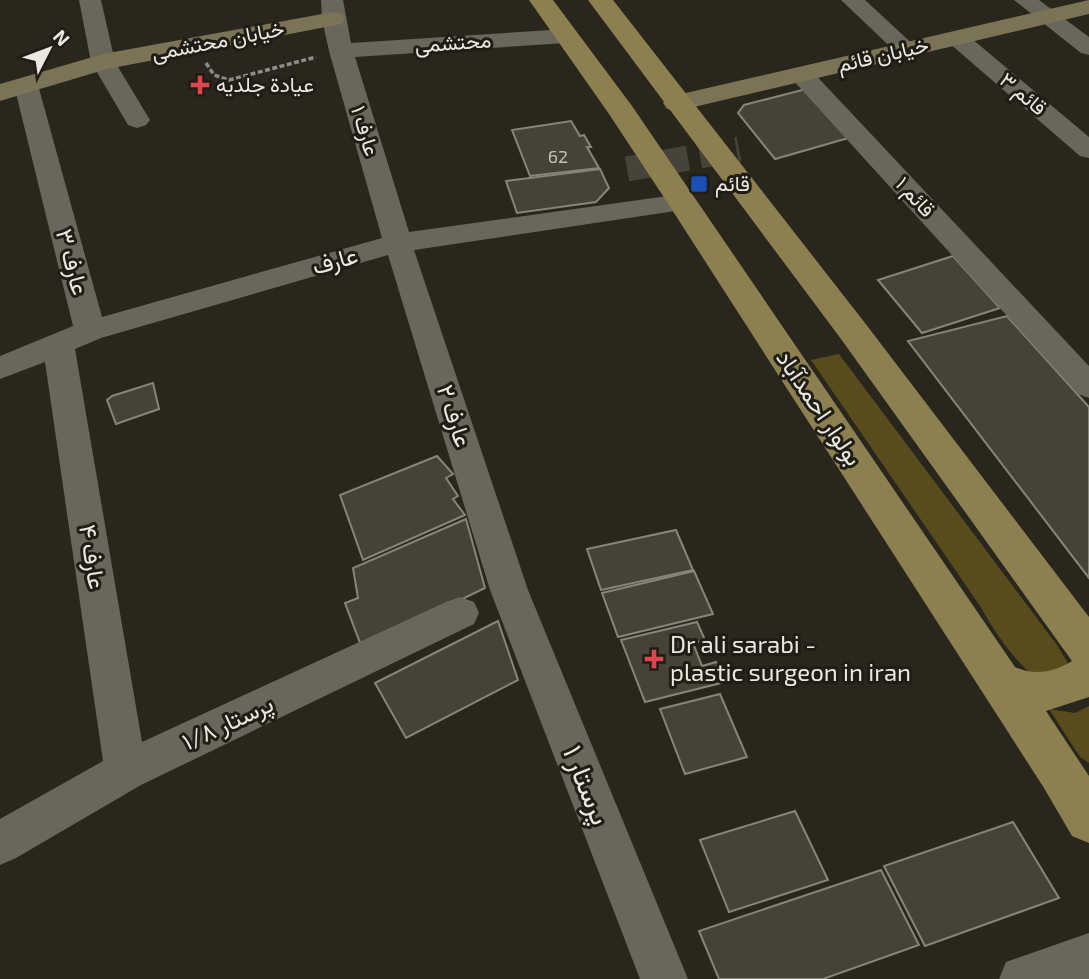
<svg xmlns="http://www.w3.org/2000/svg" width="1089" height="979" viewBox="0 0 1089 979" font-family="'Exo 2',Vazirmatn,sans-serif">
  <style>
    .green { fill: #584b1c }
    .building { fill: #454338; stroke: #878479; stroke-width: 2 }
    .lines { fill: none; stroke-linecap: round; stroke-linejoin: round }
    .street-tunnel { stroke: #46433a; stroke-width: 25; stroke-dasharray: 25 12; stroke-linecap: butt }
    .path { stroke: #8e8c84; stroke-width: 3.5; stroke-dasharray: 5 2.5; stroke-linecap: butt }
    .street { fill: #69665b; fill-rule: evenodd }
    .secondary { fill: #7b7356; fill-rule: evenodd }
    .primary { fill: #8d8050; fill-rule: evenodd }
    .health-dot { fill: #e0444e; stroke: #1f1d14; stroke-width: 2.5 }
    .transit-dot { fill: #1a4fb4; stroke: #1f1d14; stroke-width: 2.5 }
    .labels { text-anchor: middle; stroke-width: 6; stroke-linejoin: round; paint-order: stroke }
    .far-number-label { font-size: 18px; fill: #c0bfb7 }
    .far-street-label { font-size: 21px; fill: #e9e8e1; stroke: #1f1d14 }
    .far-poi-label { font-size: 21px; fill: #e9e8e1; stroke: #1f1d14; text-anchor: start }
    .street-label { font-size: 24px; fill: #e9e8e1; stroke: #1f1d14 }
    .poi-label { font-size: 24px; fill: #e9e8e1; stroke: #1f1d14; text-anchor: start }
    .near-street-label { font-size: 28px; fill: #e9e8e1; stroke: #1f1d14 }
  </style>
  <rect width="100%" height="100%" fill="#29261d"/>
  <g class="green">
    <path d="M839,354l218,291 14,23 -37,9c-23,-21 -39,-44 -54,-71l-169,-246z"/>
    <polygon points="1089,706 1089,763 1080,757 1049,709 1075,713"/>
  </g>
  <g class="building">
    <polygon points="806,89 852,137 775,159 738,113 744,105"/>
    <polygon points="571,121 580,136 584,135 591,147 587,147 599,168 530,176 512,130"/>
    <polygon points="600,169 609,188 596,202 517,213 506,181"/>
    <polygon points="953,256 1000,308 922,333 878,280"/>
    <polygon points="1007,316 1089,407 1089,578 908,341"/>
    <polygon points="153,383 159,409 116,424 107,400 112,396"/>
    <polygon points="437,456 453,474 446,478 458,496 453,499 465,515 363,560 340,495"/>
    <polygon points="466,519 485,588 362,648 345,603 358,598 353,568"/>
    <polygon points="676,530 693,570 601,590 587,549"/>
    <polygon points="694,571 713,614 618,637 602,593"/>
    <polygon points="498,621 518,680 406,738 375,683"/>
    <polygon points="697,622 705,640 693,643 702,666 716,662 725,682 645,702 621,640"/>
    <polygon points="720,694 747,757 685,774 660,709"/>
    <polygon points="795,811 828,880 729,912 700,840"/>
    <polygon points="1013,822 1059,898 925,946 884,866"/>
    <polygon points="881,870 919,945 823,979 719,979 699,931"/>
  </g>
  <g class="lines">
    <polyline class="street-tunnel" points="627,169 739,149"/>
    <polyline class="path" points="206,63 214,75 229,80 316,57"/>
    <g class="street">
      <polygon points="79,0 101,0 115,62 150,120 146,125 137,128 128,125 91,62"/>
      <polygon points="321,0 343,0 351,43 566,29 574,31 578,36 574,41 566,43 355,57 409,232 682,194 692,196 696,202 692,208 682,210 414,250 528,590 688,979 640,979 490,590 388,255 101,338 75,349 142,742 446,602 460,597 474,602 479,613 474,624 141,785 16,858 0,865 0,819 103,761 45,362 0,379 0,356 73,326 14,85 17,80 26,78 35,80 38,85 102,317 382,238 329,51 322,19"/>
      <polygon points="841,0 865,0 919,50 915,55 899,55"/>
      <polygon points="1014,0 1039,0 1089,37 1089,55 1081,53"/>
      <polygon points="957,31 965,33 1089,137 1089,158 1080,156 949,43 945,38 949,33"/>
      <polygon points="801,67 810,69 1089,366 1089,398 1078,394 792,79 789,74 792,69"/>
      <polygon points="1089,933 1089,979 999,979 1006,962"/>
    </g>
    <g class="secondary">
      <polygon points="1089,0 1089,14 677,111 667,109 663,103 667,97 677,95"/>
      <polygon points="333,12 342,14 345,19 342,24 107,69 0,101 0,84 103,54"/>
    </g>
    <path class="primary" d="M529,0h24l79,106 383,561c20,9 40,5 57,-6l-231,-322 -253,-339h25l252,323 224,294v80l-43,14 43,65v67l-17,-7 -28,-48 -377,-586 -58,-88z"/>
  </g>
  <g class="health-dot">
    <path d="M196.5 74.5h7v7h7v7h-7v7h-7v-7h-7v-7h7z"/>
    <path d="M650.5 648.5h7v7h7v7h-7v7h-7v-7h-7v-7h7z"/>
  </g>
  <rect class="transit-dot" x="690" y="175" width="18" height="18" rx="3.5"/>
  <g class="labels">
    <g class="far-number-label">
      <text x="558" y="163">62</text>
    </g>
    <g class="far-street-label">
      <text transform="translate(218 41) rotate(-11)" y="7">خیابان محتشمی</text>
      <text transform="translate(453 43) rotate(-4)" y="7">محتشمی</text>
      <text transform="translate(883 55) rotate(-13)" y="7">خیابان قائم</text>
      <text transform="translate(1023 94) rotate(40)" y="7">قائم ۳</text>
      <text transform="translate(365 131) rotate(73)" y="7">عارف ۱</text>
      <text transform="translate(915 197) rotate(47)" y="7">قائم ۱</text>
    </g>
    <g class="far-poi-label">
      <text x="216" y="92">عيادة جلديه</text>
      <text x="715" y="191">قائم</text>
    </g>
    <g class="street-label">
      <text transform="translate(335 261) rotate(-16)" y="8">عارف</text>
      <text transform="translate(72 262) rotate(75)" y="8">عارف ۳</text>
      <text transform="translate(819 408) rotate(56)" y="8">بولوار احمدآباد</text>
      <text transform="translate(454 416) rotate(72)" y="8">عارف ۲</text>
      <text transform="translate(92 557) rotate(81)" y="8">عارف ۴</text>
      <text transform="translate(228 723) rotate(-25)" y="8">پرستار ۱/۸</text>
    </g>
    <g class="poi-label">
      <text x="670" y="653">Dr ali sarabi -<tspan x="670" dy="28">plastic surgeon in iran</tspan></text>
    </g>
    <g class="near-street-label">
      <text transform="translate(587 785) rotate(68)" y="10">پرستار ۱</text>
    </g>
  </g>
  <g transform="translate(49 49) rotate(48)" stroke="#1f1d14" stroke-width="5" paint-order="stroke">
  <path d="M0-5L12 26L0 18L-12 26Z" fill="#e9e8e1"/>
  <text y="-10" font-size="19" font-weight="bold" text-anchor="middle" fill="#e9e8e1">N</text>
  </g>
</svg>
